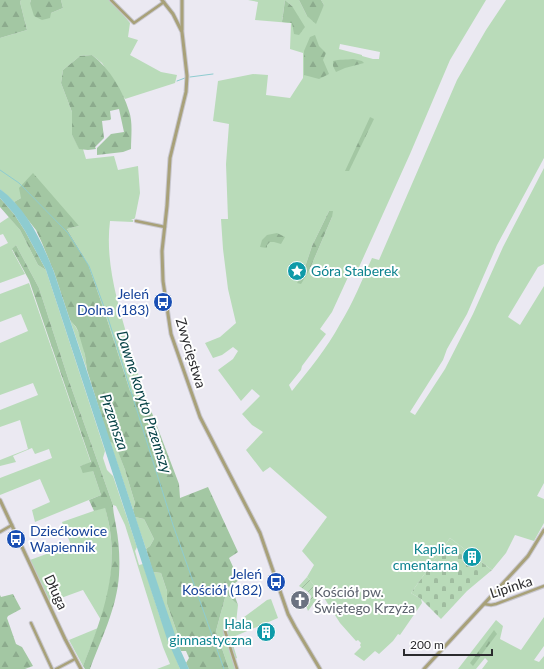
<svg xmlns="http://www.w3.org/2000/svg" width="544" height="669" viewBox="0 0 544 669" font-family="Lato,sans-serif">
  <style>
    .grass { fill: #b9dbb9; fill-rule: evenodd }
    .forest { fill: url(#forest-firs) }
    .cemetery { fill: url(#cemetery-stones) }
    .garden { fill: url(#garden-furrows) }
    .water { fill: #8eccd0 }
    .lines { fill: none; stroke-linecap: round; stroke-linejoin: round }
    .stream { stroke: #8eccd0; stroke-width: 1 }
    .minor-casing { stroke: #c8c7cf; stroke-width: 4.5 }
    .tertiary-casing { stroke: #c8c7cf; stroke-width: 5 }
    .minor { stroke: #a8a179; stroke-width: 2.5 }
    .tertiary { stroke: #a8a179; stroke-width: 3 }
    .labels { text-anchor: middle; stroke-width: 4; stroke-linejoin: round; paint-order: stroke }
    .culture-label { font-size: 14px; fill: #0d838f; stroke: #fff; text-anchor: end }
    .transit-label { font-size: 14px; fill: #164399; stroke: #fff; text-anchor: end }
    .street-label { font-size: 14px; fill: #2b2b2e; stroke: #fff }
    .worship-label { font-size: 14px; fill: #5b616d; stroke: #fff; text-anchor: start }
    .water-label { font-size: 15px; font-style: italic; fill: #064246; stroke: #fff }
  </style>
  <defs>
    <pattern id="forest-firs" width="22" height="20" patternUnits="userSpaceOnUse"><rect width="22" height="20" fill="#a3c7a3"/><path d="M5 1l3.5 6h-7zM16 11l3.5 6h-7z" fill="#8cab8d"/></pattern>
    <pattern id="cemetery-stones" width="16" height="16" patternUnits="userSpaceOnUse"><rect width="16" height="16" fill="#b9dbb9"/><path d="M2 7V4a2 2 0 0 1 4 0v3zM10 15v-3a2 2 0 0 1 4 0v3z" fill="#9fbc9f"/></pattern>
    <pattern id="garden-furrows" width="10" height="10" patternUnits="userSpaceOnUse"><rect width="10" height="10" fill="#b9dbb9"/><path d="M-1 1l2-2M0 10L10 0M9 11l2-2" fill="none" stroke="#9fbc9f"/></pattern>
  </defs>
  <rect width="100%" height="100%" fill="#ebe9f2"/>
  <g class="grass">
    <path d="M21,0h10l-1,3 21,10 12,-5 -2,-8h50l19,23 -2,14 10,3 -8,15 31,17 16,3 -2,8 -50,16 -23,-36 -10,-8 -12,1 -17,14 -2,13 11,29v23l7,13 4,1 3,10 28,-3 4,14 20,-4 2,27 -5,25 -1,1h-3l2,1v2l-23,-1c-5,40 7,80 18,118 7,25 14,50 24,74l-22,-22 -26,-81 -16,-46 -21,-35 12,-3 -58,-28 -7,4 -14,-13v-151l27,-8 -7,-28z"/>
    <path d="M248,0h37l-3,21 10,-15 -7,-6h14l8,16 13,-4 4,-7 -3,-5h165l-36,60 -40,94 -55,122 -6,-1 -17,37 -12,17 6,5 -24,32 -1,4 -12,15 3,6c17,-21 35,-43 48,-67 13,-21 22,-44 32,-66l7,2 78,-180 29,-50 20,-30h38v158l-47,87 -30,69 -20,35 -4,11 -33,52 5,3 30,-46 28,-55 30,-67 41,-79v96l-6,3 -30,50 12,8 24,-39v197l-7,13 7,3v24l-10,18 -19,-6 -9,18 -14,17 -42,-32 -39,55 10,6 1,4 -22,32 -2,-1 -5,7 -14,13 -4,-3 -11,10 -10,-7 7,-7 -1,-2 1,-2 -3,-3 -2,1 -16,-18 -19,-30 -14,-16 7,-12 -12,-14 25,-34 -57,-50 -7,5 -17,-22 17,-18 -11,-7 -10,-11 18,-18 -8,-7 -11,12 -23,-31 15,-11 5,-8 -5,-4 -11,8 -9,3 -8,-15 15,-6 16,-14 -8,-34 -5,-40 -2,-30h7l-2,-55 3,-40 -16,-3 5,-40 35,-7 15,1 -2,20 24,3 13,-20v-25l-13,-4 1,-26 -36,-3 3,-18zM340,44l40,8 -1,7h-6l-11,-3v-1l-23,-6zM329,211l3,6 -23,54 -11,11 4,-6 10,-30z"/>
    <polygon points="9,217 20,230 38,265 46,270 105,451 103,458 107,470 113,476 137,547 135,551 139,565 143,564 159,614 180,669 157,669 170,664 163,647 125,525 116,506 113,505 69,381 39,288 16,245 12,250 25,274 0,283 0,247 8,243 3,234 0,235 0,223"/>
    <polygon points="29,283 91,463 80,466 93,471 101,495 35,522 32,510 50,502 40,479 0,495 0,478 52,458 49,449 35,454 32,448 13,456 16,462 0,466 0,460 28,449 20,420 0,427 0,410 38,395 33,383 0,395 0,343 28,331 21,314 0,322 0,294"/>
    <path d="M70,320c13,13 15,33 17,50z"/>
    <polygon points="110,442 115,443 125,470 135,503 133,510"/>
    <path d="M105,507c11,39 8,75 -4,113l-18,-30 -33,12 -20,-42 41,-15 -9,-23z"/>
    <polygon points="135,517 144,519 154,539 150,546 146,549"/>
    <polygon points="153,572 161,573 167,591 167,604 178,635 174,634"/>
    <polygon points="226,594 238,605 236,623 267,600 271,599 278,618 233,637 234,648 237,658 235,659 238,669 229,669 216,631"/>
    <polygon points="544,617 544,646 534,660 539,662 544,656 544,669 482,669 488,661 485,658 476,669 458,669 496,620 503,626 500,639 521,650"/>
    <polygon points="98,628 83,666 69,640"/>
  </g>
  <g class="forest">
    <polygon points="0,0 21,0 20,2 27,30 0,38"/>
    <polygon points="31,0 61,0 63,8 51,13 50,18 42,20 34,16 30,3"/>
    <polygon points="285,0 292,6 305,27 299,35 294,34 292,23 282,22"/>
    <polygon points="299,0 321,0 324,5 316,24 307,16"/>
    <polygon points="315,35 319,46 326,53 323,60 329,74 319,79 304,75 304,51 310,37"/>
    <path d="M92,55c18,14 31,36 37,56 4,11 2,26 2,38l-8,3 -26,3v-7l14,-14 13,-2 -5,-23 -9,2 1,8 -1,1 -8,1 2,17 -9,9 1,2 -8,1 -9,-1 -7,-14v-23l-11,-29 2,-13 17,-14z"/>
    <path d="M353,59l9,2 2,2 -19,5 -9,4 -3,-6v-5c6,-2 14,-1 20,-2z"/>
    <polygon points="370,117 374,119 349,171 345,171"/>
    <polygon points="33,173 79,226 67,229 88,264 104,310 130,391 152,413 179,484 180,498 208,487 238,552 229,558 239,580 231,586 238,605 226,594 216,631 229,669 189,669 186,663 189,658 186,651 181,651 180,649 174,634 178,635 167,604 167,591 161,573 153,572 146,549 150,546 154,539 144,519 135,517 133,510 135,503 125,470 115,444 110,442 108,437 87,370 85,355 78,331 76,327 70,320 54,272 42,243 36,230 14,202 21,198 19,188"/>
    <polygon points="0,198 14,214 25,231 46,270 38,265 20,230 0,207"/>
    <polygon points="329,211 333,211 332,217 309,271 301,284 297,283 302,276 312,246"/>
    <polygon points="277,233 285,237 281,244 274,242 270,242 267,245 267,248 260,247 262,240 267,235"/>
    <path d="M16,245l23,43 30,93 44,124c0,7 2,14 3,21 3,16 4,33 3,49 -2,33 -18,64 -29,94h-5l-2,-3c21,-53 39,-101 22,-158l-11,3 -5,-11 12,-5 -8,-24 -10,2 -3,-7 11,-4 -62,-182 -17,-31z"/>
    <polygon points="13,594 21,609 8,616 7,618 16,644 22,647 33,666 25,669 0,669 0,595 1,597"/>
    <polygon points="494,630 497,634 473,666 470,663"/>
  </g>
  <polygon class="cemetery" points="450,538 492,570 467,591 441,619 421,599 411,593"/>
  <polygon class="garden" points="307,577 321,593 308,611 306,606 310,602 311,596 308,592 299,586"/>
  <path class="water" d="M0,189c27,20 42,53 54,83l109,328 17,49 9,20h-9l-13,-30 -121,-369 -21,-39 -11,-17 -14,-16z"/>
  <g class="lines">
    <g class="stream">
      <polyline points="190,77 213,74"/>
      <polyline points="177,81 185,78"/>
      <polyline points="0,170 19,183 68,233 89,266 107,315 173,525 224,669"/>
    </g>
    <g class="minor-casing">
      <g id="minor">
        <polyline points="111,0 134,23 164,2"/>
        <polyline points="136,221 165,227"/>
        <polyline points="0,532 12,525"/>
        <polyline points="484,604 491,605 496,604 544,586"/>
        <polyline points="236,622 227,628 225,631 237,669"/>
        <polyline points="31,623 52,669"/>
        <polyline points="56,669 75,659"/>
      </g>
    </g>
    <g class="tertiary-casing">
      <g id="tertiary">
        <polyline points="162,0 173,14 182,32 187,76 186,92 170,158 167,206 162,251 163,281 171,334 200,417 260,533 288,614 295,627 320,669"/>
        <polyline points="182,0 182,30"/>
        <polyline points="0,500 65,639 81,669"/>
        <polyline points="424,669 518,567 528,556 544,530"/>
      </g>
    </g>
    <use href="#minor" class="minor"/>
    <use href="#tertiary" class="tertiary"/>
  </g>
  <defs>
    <g id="sight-disc" transform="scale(1)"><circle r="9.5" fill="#0f9aa8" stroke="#fff"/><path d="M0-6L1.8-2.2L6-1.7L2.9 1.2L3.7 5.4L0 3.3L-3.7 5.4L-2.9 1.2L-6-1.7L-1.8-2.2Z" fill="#fff"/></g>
    <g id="bus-disc" transform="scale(1)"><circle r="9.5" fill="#1a4fb4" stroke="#fff"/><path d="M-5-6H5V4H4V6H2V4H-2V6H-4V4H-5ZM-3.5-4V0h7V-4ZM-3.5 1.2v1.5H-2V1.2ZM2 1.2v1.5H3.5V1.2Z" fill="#fff"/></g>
    <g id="building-disc" transform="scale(1)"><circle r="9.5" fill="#0f9aa8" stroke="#fff"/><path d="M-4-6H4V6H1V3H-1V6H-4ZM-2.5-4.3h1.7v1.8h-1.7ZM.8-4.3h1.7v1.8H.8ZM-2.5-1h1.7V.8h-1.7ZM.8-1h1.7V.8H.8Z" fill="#fff"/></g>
    <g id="church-disc" transform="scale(1)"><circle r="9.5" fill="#6b7280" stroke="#fff"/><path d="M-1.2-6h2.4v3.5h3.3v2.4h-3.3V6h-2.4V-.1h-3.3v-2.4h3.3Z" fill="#fff"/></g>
  </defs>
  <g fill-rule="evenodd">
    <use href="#sight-disc" x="297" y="271"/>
    <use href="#bus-disc" x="163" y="302"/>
    <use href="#bus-disc" x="16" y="539"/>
    <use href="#building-disc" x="472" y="557"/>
    <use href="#bus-disc" x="276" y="582"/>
    <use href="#church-disc" x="300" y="600"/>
    <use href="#building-disc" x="266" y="632"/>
  </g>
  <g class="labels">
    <g class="culture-label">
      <text x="311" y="276" text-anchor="start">Góra Staberek</text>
      <text x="458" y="554">Kaplica<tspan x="458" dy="16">cmentarna</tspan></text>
      <text x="252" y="629">Hala<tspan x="252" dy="16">gimnastyczna</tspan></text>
    </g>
    <g class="transit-label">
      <text x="149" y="299">Jeleń<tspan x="149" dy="16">Dolna (183)</tspan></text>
      <text x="30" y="536" text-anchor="start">Dziećkowice<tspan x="30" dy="16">Wapiennik</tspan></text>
      <text x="262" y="579">Jeleń<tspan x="262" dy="16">Kościół (182)</tspan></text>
    </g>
    <g class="street-label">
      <text transform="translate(191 353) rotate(73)" y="5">Zwycięstwa</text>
      <text transform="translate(511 587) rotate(-18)" y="5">Lipinka</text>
      <text transform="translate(56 592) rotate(65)" y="5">Długa</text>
    </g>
    <g class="worship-label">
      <text x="314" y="597">Kościół pw.<tspan x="314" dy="16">Świętego Krzyża</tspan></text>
    </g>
    <g class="water-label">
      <text transform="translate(144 402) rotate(72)" y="5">Dawne koryto Przemszy</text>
      <text transform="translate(114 422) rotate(71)" y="5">Przemsza</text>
    </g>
  </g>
  <path d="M404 649v6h88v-6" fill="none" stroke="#2b2b2e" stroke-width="2"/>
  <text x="410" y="649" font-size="12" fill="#2b2b2e" stroke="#ffffff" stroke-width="3" paint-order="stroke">200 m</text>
</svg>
